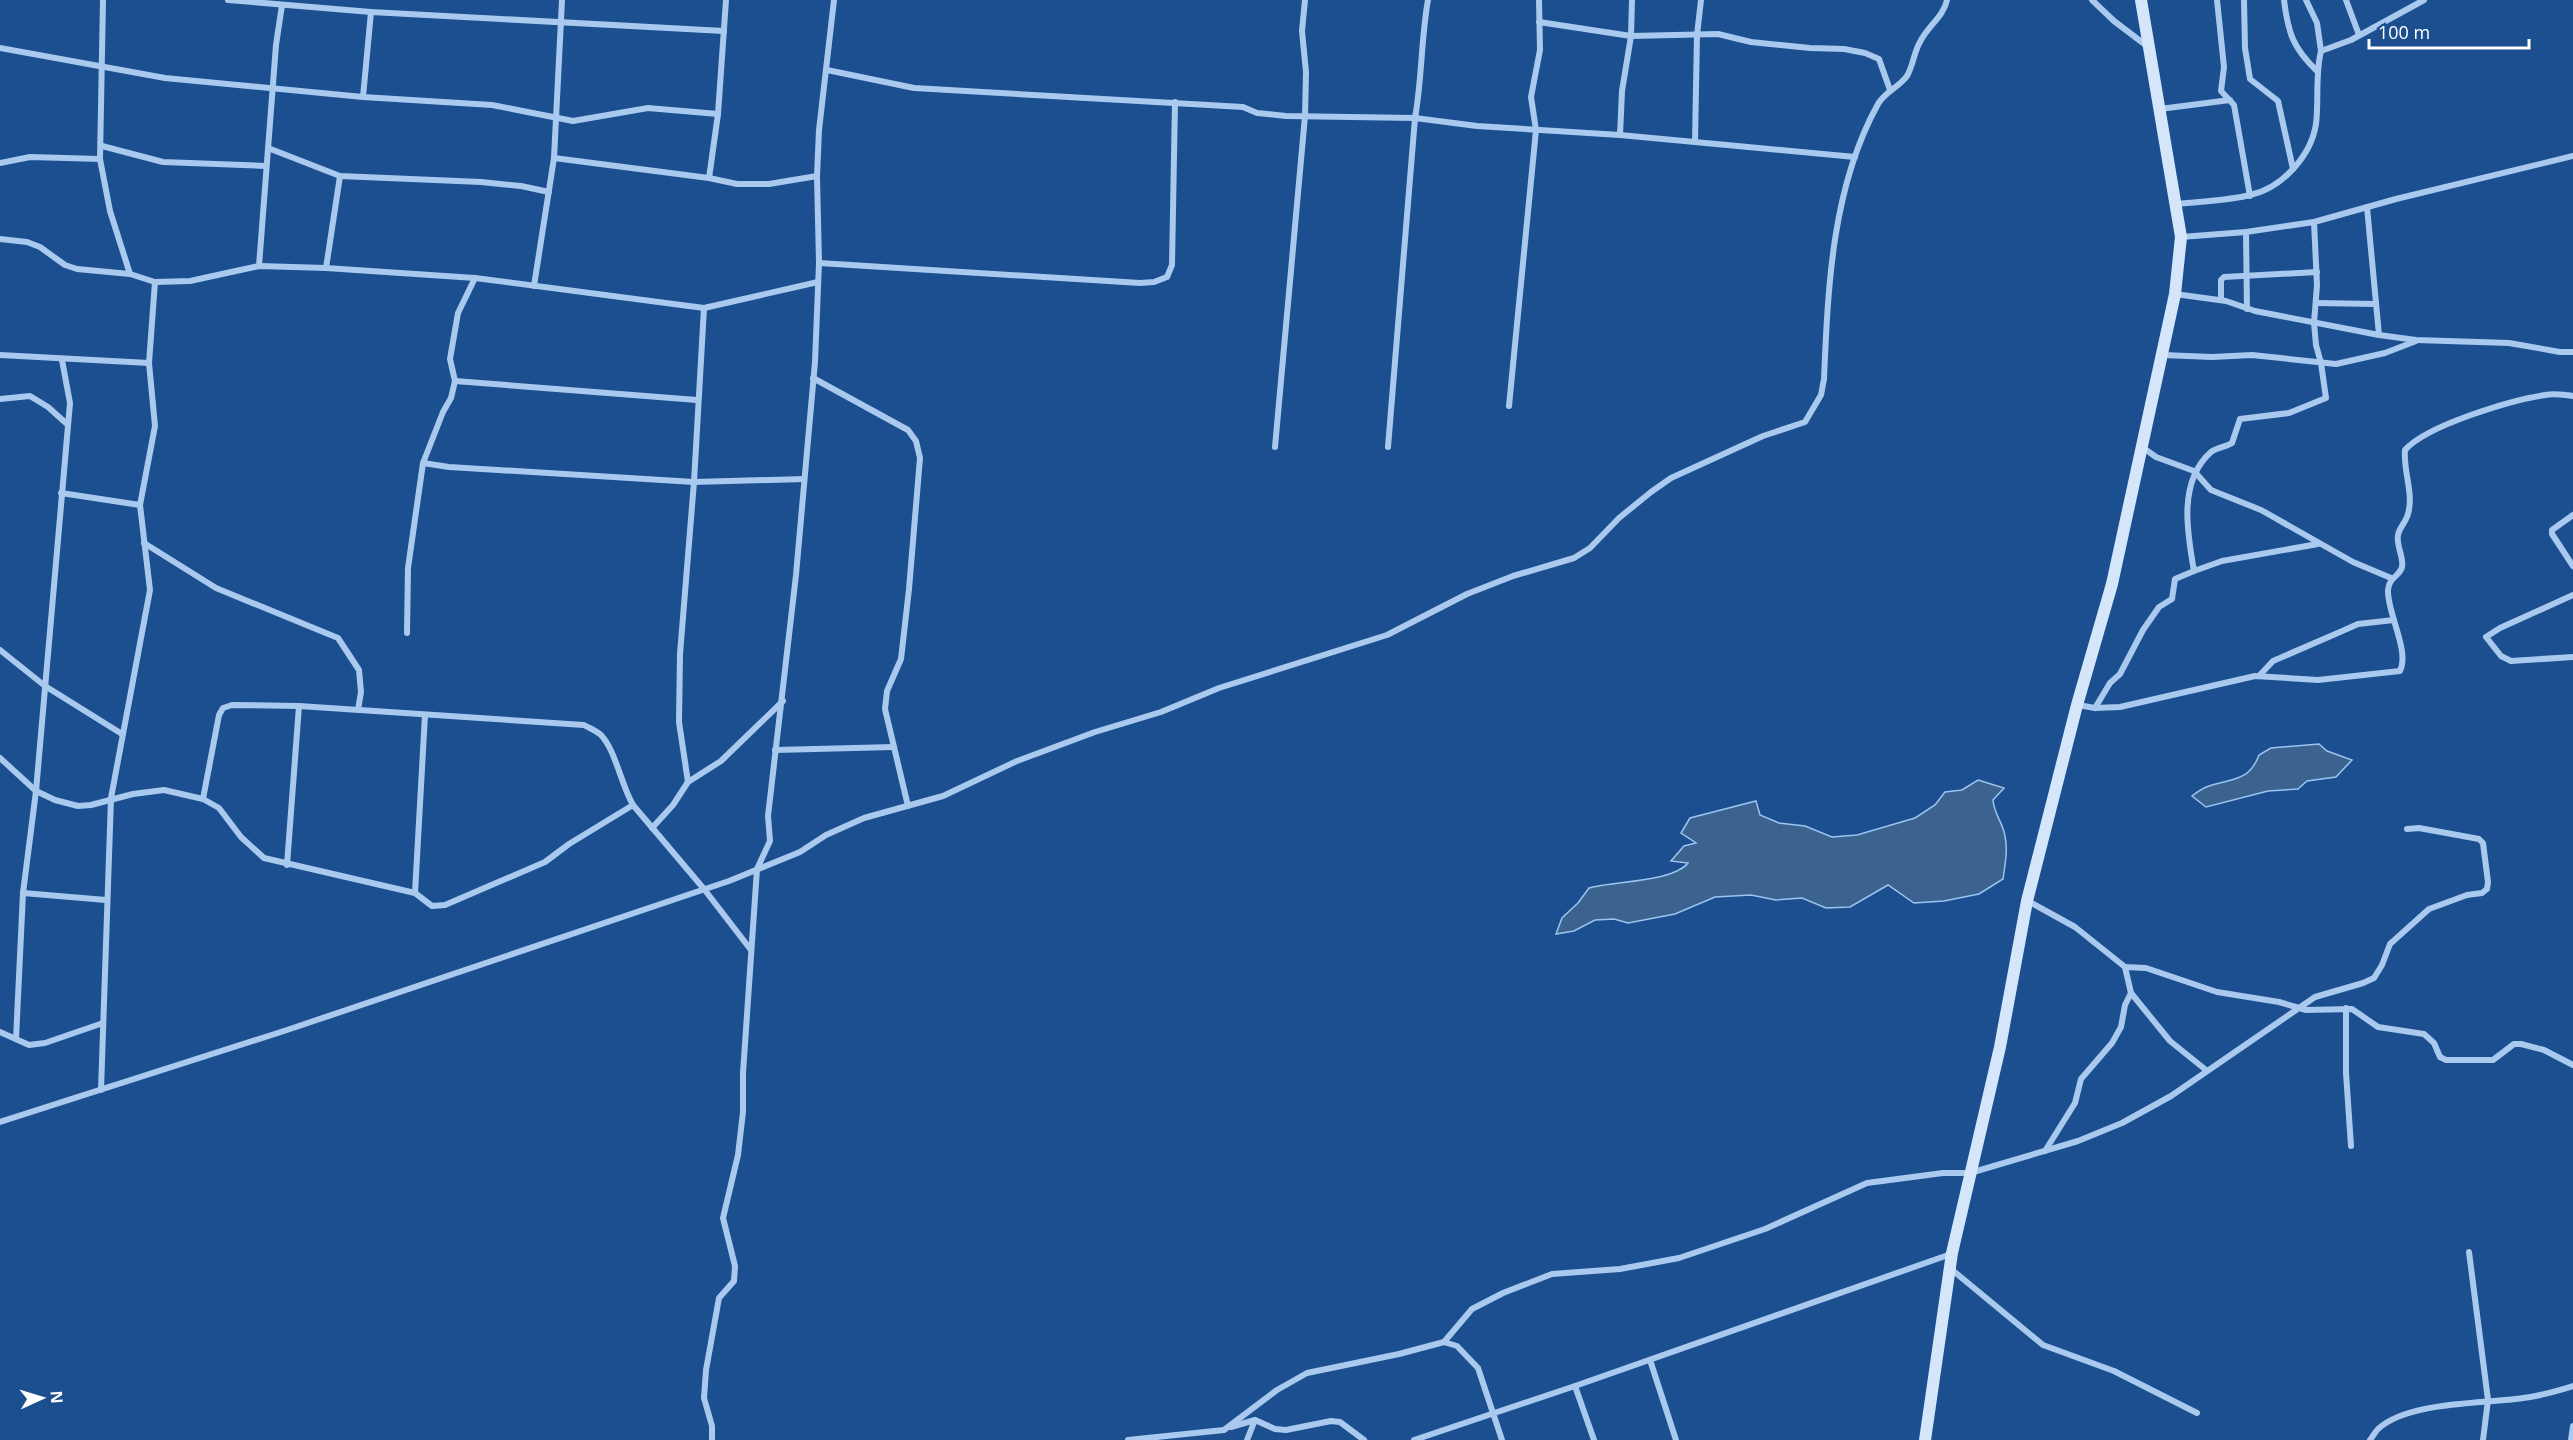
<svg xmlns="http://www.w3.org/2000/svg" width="2573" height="1440" viewBox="0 0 2573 1440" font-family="'Open Sans',sans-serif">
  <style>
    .water { fill: #3c6290; stroke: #9cc4f0; stroke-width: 1.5 }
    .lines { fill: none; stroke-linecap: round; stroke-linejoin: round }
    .street { stroke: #a9c9ee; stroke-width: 6 }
    .secondary { stroke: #d6e6fa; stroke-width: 12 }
  </style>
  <rect width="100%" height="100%" fill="#1b4f8f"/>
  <g class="water">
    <path d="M2319,744l8,7 25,9 -16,17 -29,4 -9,8 -30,2 -62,16 -14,-11c5,-4 11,-8 17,-10 23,-8 40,-4 50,-31l12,-7z"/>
    <path d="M1978,780l26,8 -11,12c1,14 10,23 12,36 3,14 0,29 -2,43l-24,15 -35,7 -30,2 -26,-18 -38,22 -24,1 -24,-10 -26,2 -25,-5 -36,2 -40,17 -47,9 -14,-4 -19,1 -21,11 -18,3 6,-16 16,-15 11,-15c25,-7 84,-6 99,-25l-17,-2 13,-15 12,-3 -15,-10 9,-15 66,-17 4,14 19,8 26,3 27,11 25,-2 58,-17 20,-13 10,-13 17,-2z"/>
  </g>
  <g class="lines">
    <g class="street">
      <polyline points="103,0 100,159 110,211 130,274"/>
      <polyline points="228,0 371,12 724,31"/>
      <polyline points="2092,0 2114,21 2147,46"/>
      <polyline points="2217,0 2224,67 2221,91 2234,105 2250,196"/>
      <polyline points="2244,0 2245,48 2250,79 2278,101 2293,169"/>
      <path d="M2284,0c4,33 9,48 33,71"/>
      <polyline points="2306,0 2317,23 2321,51"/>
      <polyline points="2346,0 2359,35"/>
      <polyline points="1539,22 1631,36 1718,34 1751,42 1810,48 1844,49 1865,53 1879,59 1890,90"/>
      <polyline points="0,48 165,78 363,97 492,105 573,121 648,108 718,114"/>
      <polyline points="827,70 914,88 1243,107 1257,113 1286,116 1415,118 1477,126 1620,135 1855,157"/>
      <polyline points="363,97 371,12"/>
      <polyline points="2160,109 2230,100"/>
      <polyline points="1620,135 1622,91 1631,36 1632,0"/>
      <polyline points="1695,142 1697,35 1701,0"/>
      <polyline points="102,146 163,162 266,166"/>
      <polyline points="268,148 340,176 481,182 521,186 549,192"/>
      <polyline points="554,158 709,178 737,184 769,184 817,176"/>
      <polyline points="0,163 30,157 100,159"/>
      <polyline points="709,178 718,114 726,0"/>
      <path d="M2177,204c24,-3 50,-3 73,-9 32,-7 61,-39 66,-71 3,-24 -1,-49 5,-73l30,-11 73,-40"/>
      <polyline points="2367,207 2379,335"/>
      <path d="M2314,222l3,63 -3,38 2,22 5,18 5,35 -37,15 -49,6 -8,24c-6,4 -14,4 -21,9 -33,29 -24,80 -17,119l28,-10 96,-17"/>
      <polyline points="2246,232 2247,309"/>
      <polyline points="2181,237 2246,232 2314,222 2396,199 2573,156"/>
      <polyline points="0,239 27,242 40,247 65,265 77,269 130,274 155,282 190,281 259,266 326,268 475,278 704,308 818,282"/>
      <polyline points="819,263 1140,283 1154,282 1167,277 1172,265 1175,102"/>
      <polyline points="259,266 276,45 282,5"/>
      <polyline points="326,268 340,176"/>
      <polyline points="534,286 554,158 562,0"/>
      <polyline points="2175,294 2226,301 2255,311 2379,335 2416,340 2509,343 2560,352 2573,352"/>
      <polyline points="2221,300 2221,280 2224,277 2317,272"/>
      <polyline points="2316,303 2376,304"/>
      <polyline points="0,355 149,363"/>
      <polyline points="2163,355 2212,357 2252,355 2336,364 2385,353 2416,341"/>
      <polyline points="813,378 908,430 916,441 920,458 909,589 901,659 887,691 885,709 908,806"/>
      <polyline points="455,381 697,400"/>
      <polyline points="0,399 30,396 48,407 67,424"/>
      <polyline points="1509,406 1536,130 1531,97 1540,50 1539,0"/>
      <polyline points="1275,447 1305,116 1306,72 1302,31 1305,0"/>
      <path d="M1388,447l27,-329c7,-39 6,-79 13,-118"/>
      <polyline points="2142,447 2156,457 2194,471 2211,490 2261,510 2353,562 2391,578"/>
      <polyline points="423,463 449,467 694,482 804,479"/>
      <polyline points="61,493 140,505"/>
      <polyline points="2573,515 2552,530 2552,534 2573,566"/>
      <polyline points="144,543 216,588 338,638 359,670 361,692 358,710"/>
      <polyline points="2573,595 2500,628 2486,637 2501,656 2511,661 2573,657"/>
      <polyline points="407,633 408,568 423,463 443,412 451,398 455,381 450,359 458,313 475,278"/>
      <polyline points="0,650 45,686 122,734"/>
      <polyline points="2259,676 2273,661 2340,632 2358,624 2394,620"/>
      <path d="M2078,705l17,3 25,-1 135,-31 63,4 82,-9c10,-20 -13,-58 -12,-81 1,-13 12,-14 14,-23 2,-10 -6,-21 -4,-32 1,-7 8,-13 10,-21 6,-21 -5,-43 -3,-64 22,-25 107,-50 140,-55 10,-2 19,0 28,1"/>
      <polyline points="2095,708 2110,683 2120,674 2143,630 2159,607 2172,599 2175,579 2194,571"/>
      <polyline points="775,750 894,747"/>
      <polyline points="0,758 36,791 55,800 78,806 91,805 133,794 164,790 203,799 219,808 241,837 264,858 415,893 432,906 445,905 545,862 569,844 633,805"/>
      <polyline points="688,782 679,722 680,654 694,482 704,308"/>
      <path d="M203,799l16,-84 4,-7 9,-3 67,1 285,19c5,3 13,6 17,10 15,16 20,50 32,70l71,84 47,61"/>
      <polyline points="652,828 673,805 688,782 721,761 783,701"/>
      <polyline points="287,865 299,706"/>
      <polyline points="23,893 106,900"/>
      <polyline points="415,893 425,715"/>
      <polyline points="2028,901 2075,927 2125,967 2146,968 2217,992 2279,1002 2306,1010 2352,1009 2378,1027 2424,1034 2434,1043 2440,1057 2446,1060 2493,1060 2514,1044 2521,1044 2544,1050 2573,1065"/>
      <polyline points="2125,967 2131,993 2170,1041 2206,1070"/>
      <polyline points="2346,1008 2346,1073 2351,1146"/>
      <polyline points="0,1032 29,1045 45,1043 103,1023"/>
      <polyline points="16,1039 23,893 36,791 70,403 62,360"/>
      <polyline points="101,1090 111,798 150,590 140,505 155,426 149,363 155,282"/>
      <path d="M0,1122l287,-92 442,-149 71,-29 26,-17 38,-17 79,-22 74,-35 78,-29 66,-20 58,-24 168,-53 80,-41 46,-18 61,-18 16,-10 29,-30 32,-26 20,-14 92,-42 42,-14 16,-27 3,-16c4,-93 8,-192 54,-275 7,-12 21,-17 29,-28 6,-10 7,-24 13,-34 7,-15 24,-26 27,-42"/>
      <polyline points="2045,1151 2075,1103 2081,1079 2112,1043 2121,1027 2125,1005 2131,993"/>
      <polyline points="2469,1252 2488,1400 2483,1440"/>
      <polyline points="1951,1269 2043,1345 2114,1371 2197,1413"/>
      <polyline points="1444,1342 1472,1309 1503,1293 1552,1274 1620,1269 1679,1258 1765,1229 1867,1183 1943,1173 1970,1173 2078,1141 2122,1123 2171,1096 2315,997 2363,983 2374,978 2382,965 2390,944 2429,909 2467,895 2482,893 2487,889 2488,882 2483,843 2479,839 2419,828 2407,829"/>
      <polyline points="1650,1360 1676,1440"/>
      <polyline points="1575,1386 1951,1254"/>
      <polyline points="1231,1427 1255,1420 1275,1429 1286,1430 1331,1421 1340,1422 1364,1440"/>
      <polyline points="712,1440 712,1426 704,1398 706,1370 719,1298 734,1281 735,1266 723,1218 738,1155 743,1112 743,1073 757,869 770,841 768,816 796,575 815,362 819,263 817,176 819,130 834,0"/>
      <polyline points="1128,1440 1224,1430 1277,1390 1307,1373 1399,1354 1444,1342 1457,1346 1478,1368 1502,1440"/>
      <polyline points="1247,1440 1255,1420"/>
      <polyline points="1414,1440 1575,1386 1594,1440"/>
      <path d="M2370,1440c3,-4 5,-8 8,-11 30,-28 107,-25 145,-31 17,-2 34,-7 50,-12"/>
      <polyline points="2571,1440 2573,1426"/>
    </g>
    <polyline class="secondary" points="1925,1440 1952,1253 2000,1047 2027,901 2077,705 2112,584 2175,294 2181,237 2141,0"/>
  </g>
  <g transform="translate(42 1398) rotate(86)" stroke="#1b4f8f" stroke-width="4.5" paint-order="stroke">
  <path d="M0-4.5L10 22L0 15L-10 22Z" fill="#ffffff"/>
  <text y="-9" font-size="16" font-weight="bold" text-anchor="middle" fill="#ffffff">N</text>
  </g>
  <path d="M2369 39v9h160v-9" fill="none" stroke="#ffffff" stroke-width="3"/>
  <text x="2378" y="39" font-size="18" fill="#ffffff" stroke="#1b4f8f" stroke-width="4.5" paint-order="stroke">100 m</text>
</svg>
